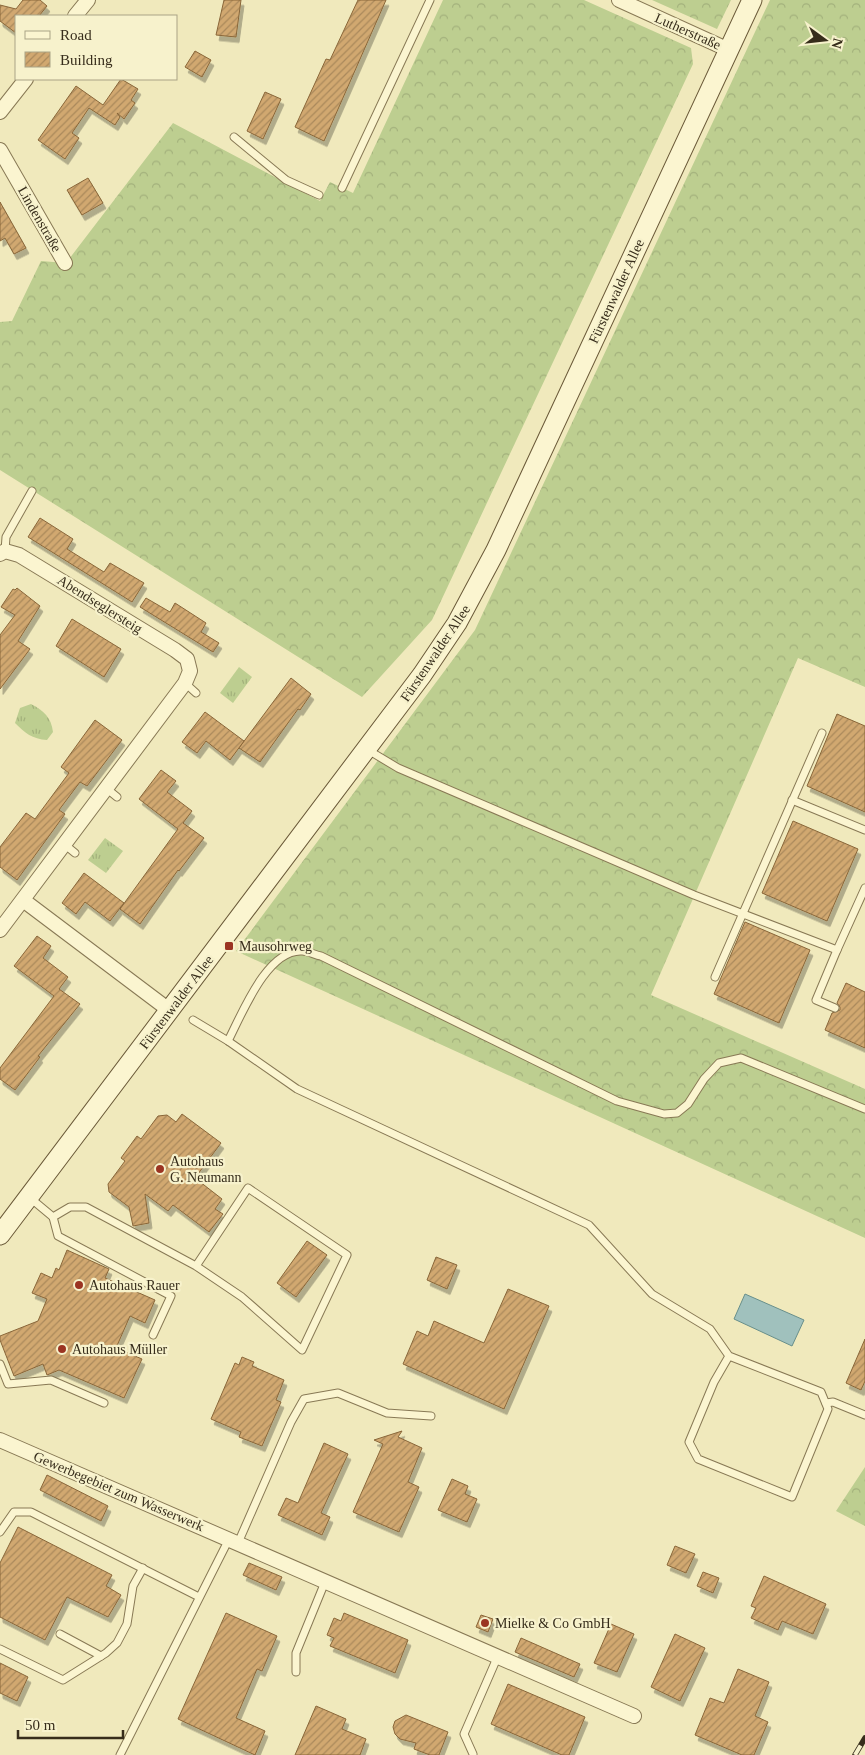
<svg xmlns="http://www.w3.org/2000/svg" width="865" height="1755" viewBox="0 0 865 1755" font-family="'Times New Roman',serif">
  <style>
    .grass { fill: url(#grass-tufts) }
    .forest { fill: url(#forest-crowns) }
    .water { fill: #a0c1bd; stroke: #688f8b }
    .building { fill: url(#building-hatch); stroke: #896639; filter: url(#shadow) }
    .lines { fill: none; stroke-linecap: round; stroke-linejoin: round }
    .service-casing { stroke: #887955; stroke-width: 9 }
    .minor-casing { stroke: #887955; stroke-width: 16 }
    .secondary-casing { stroke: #6a5938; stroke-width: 21 }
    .service { stroke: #fbf5d0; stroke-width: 7 }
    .minor { stroke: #fbf5d0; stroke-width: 14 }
    .secondary { stroke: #fbf5d0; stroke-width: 19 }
    .rail-casing { stroke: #372d1b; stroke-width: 5.5 }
    .rail { stroke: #f7f2cc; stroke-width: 4; stroke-dasharray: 11; stroke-linecap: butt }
    .poi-dot { fill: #9b3422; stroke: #f7f2cc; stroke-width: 2 }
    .labels { text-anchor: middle; stroke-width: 4.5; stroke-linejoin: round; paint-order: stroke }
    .street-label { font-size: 14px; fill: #372d1b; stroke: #f7f2cc }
    .poi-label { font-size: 14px; fill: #372d1b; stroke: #f7f2cc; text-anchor: start }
  </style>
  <defs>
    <pattern id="grass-tufts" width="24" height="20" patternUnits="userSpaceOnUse" patternTransform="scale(1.25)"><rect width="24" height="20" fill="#bdce90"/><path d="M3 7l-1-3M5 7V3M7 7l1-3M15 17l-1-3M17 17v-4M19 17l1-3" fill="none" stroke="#a3b17c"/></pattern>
    <pattern id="forest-crowns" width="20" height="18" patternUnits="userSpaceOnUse" patternTransform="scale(1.25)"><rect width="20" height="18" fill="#bdce90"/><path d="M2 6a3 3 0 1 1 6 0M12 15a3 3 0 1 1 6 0" fill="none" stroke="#a3b17c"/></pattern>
    <pattern id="building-hatch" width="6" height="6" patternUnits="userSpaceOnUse" patternTransform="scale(1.25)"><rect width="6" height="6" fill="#d1a870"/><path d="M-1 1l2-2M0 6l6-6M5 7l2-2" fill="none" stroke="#aa895b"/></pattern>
    <filter id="shadow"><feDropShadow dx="3" dy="5.5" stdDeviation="0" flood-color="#0004"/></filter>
  </defs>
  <rect width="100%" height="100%" fill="#f0e9bc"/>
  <g class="grass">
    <polygon points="239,667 252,677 233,703 220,693"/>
    <path d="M31,704c13,7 20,13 22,28l-6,8c-15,-1 -22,-7 -32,-17l5,-15z"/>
    <polygon points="105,838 123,851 106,873 88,860"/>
  </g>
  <g class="forest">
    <polygon points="443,0 584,0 691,48 693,64 432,620 362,697 0,470 0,322 12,321 41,261 66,263 173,123 320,201 330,182 353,193"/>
    <polygon points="652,0 731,0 717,29"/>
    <polygon points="770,0 865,0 865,687 798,658 651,995 865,1089 865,1238 236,951 475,630"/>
    <polygon points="865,1467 865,1526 836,1511"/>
  </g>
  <polygon class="water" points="745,1294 804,1320 792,1346 734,1319"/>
  <g class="building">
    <polygon points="23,0 40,0 47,6 39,16 16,16 16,33 0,21 0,5 16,9"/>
    <polygon points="224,0 241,0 236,37 216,35"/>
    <polygon points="358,0 386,0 324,141 295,127 326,59 330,60"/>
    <polygon points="195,51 211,60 202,77 185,67"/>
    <polygon points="121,79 138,89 131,100 135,103 124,119 117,113 120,117 115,125 89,108 72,133 79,138 65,159 38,140 76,86 103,105"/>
    <polygon points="265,92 281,99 263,139 247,131"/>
    <polygon points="88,178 103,203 82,215 67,190"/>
    <polygon points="0,202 26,248 14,254 5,238 0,241"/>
    <polygon points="40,518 73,539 67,549 104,572 110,563 144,583 132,602 28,537"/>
    <polygon points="17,588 40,606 18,641 30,649 0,689 0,635 15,615 1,607 13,589 15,590"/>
    <polygon points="146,598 170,612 175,603 206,623 201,632 219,643 213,652 140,607"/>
    <polygon points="72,619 121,649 104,677 56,646"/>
    <polygon points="291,678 311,694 300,710 298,709 260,762 239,748"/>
    <polygon points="205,712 244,741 230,760 206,741 197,753 182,742"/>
    <polygon points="837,714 865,726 865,812 807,786"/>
    <polygon points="95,720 122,740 87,786 80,782 59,810 65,814 17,880 0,867 0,847 26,813 35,819 69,773 61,767"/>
    <polygon points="161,770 176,781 167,792 192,811 183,823 204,838 179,871 178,870 140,924 120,909 178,829 139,799"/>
    <polygon points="793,821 858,849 827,921 762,893"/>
    <polygon points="84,873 124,903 110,921 85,902 76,914 62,903"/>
    <polygon points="745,922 810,950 779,1023 714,994"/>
    <polygon points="37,936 51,946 43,958 68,977 59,989 80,1004 38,1056 40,1057 15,1090 0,1079 0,1068 54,996 14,966"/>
    <polygon points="846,983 865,992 865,1048 825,1030 832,1013 840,1010 840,1007 837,1003"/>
    <polygon points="182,1114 221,1143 195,1178 222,1199 215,1209 223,1214 209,1232 173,1205 168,1211 145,1194 149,1223 133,1226 129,1207 109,1192 108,1184 125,1161 121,1158 137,1136 141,1139 158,1116 167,1115 176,1122"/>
    <polygon points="307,1241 327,1255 296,1297 277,1283"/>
    <polygon points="67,1250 109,1269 105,1278 155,1300 145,1323 130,1316 116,1348 142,1359 124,1398 59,1370 47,1375 43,1364 14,1376 0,1340 0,1336 38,1321 47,1299 32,1293 41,1273 52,1278 56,1268 59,1270"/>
    <polygon points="436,1257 457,1265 447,1289 427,1280"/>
    <polygon points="508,1289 549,1306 504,1409 403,1364 417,1331 428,1336 434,1321 484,1343"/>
    <polygon points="865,1339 865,1381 861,1390 846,1383"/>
    <polygon points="242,1357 254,1362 252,1366 284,1380 276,1400 281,1402 262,1446 239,1437 241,1432 211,1419 235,1363 239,1365"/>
    <polygon points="402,1431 398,1437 422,1448 408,1482 419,1487 399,1532 353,1512 383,1444 374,1440"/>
    <polygon points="324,1443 348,1454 321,1513 330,1517 322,1535 278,1515 286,1498 298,1503"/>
    <polygon points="47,1475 108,1506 101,1521 40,1490"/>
    <polygon points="452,1479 468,1486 465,1494 477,1499 467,1522 438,1510"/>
    <polygon points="18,1527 112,1575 106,1586 121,1595 108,1617 67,1597 45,1640 0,1617 0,1563"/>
    <polygon points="675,1546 695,1554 686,1573 667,1565"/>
    <polygon points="249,1563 282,1577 276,1590 243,1575"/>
    <polygon points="703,1572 719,1578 713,1593 697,1586"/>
    <polygon points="764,1576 826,1604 813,1634 782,1621 778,1630 751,1618 756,1608 751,1606"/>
    <polygon points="226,1613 277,1636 262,1671 257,1669 236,1718 265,1731 255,1755 178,1719"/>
    <polygon points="344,1613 408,1640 395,1673 330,1646 334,1638 327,1635 334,1618 341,1621"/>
    <polygon points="481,1615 493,1619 488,1632 476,1627"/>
    <polygon points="611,1624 634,1634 617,1672 594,1663"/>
    <polygon points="675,1634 705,1648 680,1701 651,1687"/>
    <polygon points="521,1638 580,1664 574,1677 515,1652"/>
    <polygon points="0,1663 28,1677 17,1701 0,1693"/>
    <polygon points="738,1669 769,1682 755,1716 768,1722 754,1755 742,1755 695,1735 710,1698 724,1703"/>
    <polygon points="508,1684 585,1717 569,1755 562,1755 491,1724"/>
    <polygon points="316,1706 346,1719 342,1729 366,1739 360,1755 295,1755"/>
    <polygon points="406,1715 448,1732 439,1755 430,1755 414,1749 416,1743 400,1739 395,1734 393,1727 395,1721"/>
  </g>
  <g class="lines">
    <g class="service-casing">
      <g id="service">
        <polyline points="234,137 286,180 319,195"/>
        <polyline points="342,188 430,0"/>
        <polyline points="5,551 6,537 32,491"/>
        <polyline points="185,683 196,693"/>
        <polyline points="368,750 398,768 694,895 837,950 816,1000 835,1008"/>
        <polyline points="106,788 117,797"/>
        <polyline points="792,800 865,830"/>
        <polyline points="64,844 75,853"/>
        <polyline points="837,950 865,888"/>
        <polyline points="715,977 822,733"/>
        <polyline points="193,1020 228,1041 297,1089 589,1225 652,1294 710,1329 729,1356 714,1382 689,1442 698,1459 792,1497 828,1409 821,1392 729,1356"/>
        <path d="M228,1041c14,-27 39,-92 74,-90 6,0 13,4 19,5l296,145 47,13 13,-1 11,-9 16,-25 15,-16 22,-5 124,51"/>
        <polyline points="29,1197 53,1217 70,1207 86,1207 196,1266 248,1188 347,1255 302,1350 242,1297 196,1266"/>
        <polyline points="53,1217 58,1236 171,1296 153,1335"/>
        <polyline points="0,1364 8,1384 51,1380 104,1403"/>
        <polyline points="826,1403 833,1402 865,1415"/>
        <polyline points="0,1532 14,1512 31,1512 199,1597"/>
        <polyline points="238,1543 291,1422 304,1399 338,1393 387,1413 431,1416"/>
        <polyline points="60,1634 101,1656"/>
        <polyline points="0,1649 63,1680 106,1653 117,1643 127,1624 133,1586 143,1568"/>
        <polyline points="296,1672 296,1653 325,1582"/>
        <polyline points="473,1754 464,1734 497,1658"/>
        <polyline points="120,1755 229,1539"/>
      </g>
    </g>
    <g class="minor-casing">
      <g id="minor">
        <polyline points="619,0 729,50"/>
        <polyline points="75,16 88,0"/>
        <polyline points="0,112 26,79"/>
        <polyline points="0,150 65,263"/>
        <polyline points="0,554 5,551 19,555 175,650 187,659 190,671 185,683 0,930"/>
        <polyline points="23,900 169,1010"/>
        <polyline points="0,1440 634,1716"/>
      </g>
    </g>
    <g class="secondary-casing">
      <polyline id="secondary" points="0,1235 422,675 457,623 496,550 752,0"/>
    </g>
    <use href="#service" class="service"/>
    <use href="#minor" class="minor"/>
    <use href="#secondary" class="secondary"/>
    <g class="rail-casing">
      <polyline id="rail" points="855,1755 865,1738"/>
    </g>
    <use href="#rail" class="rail"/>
  </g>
  <g class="poi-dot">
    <rect x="224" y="941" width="10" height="10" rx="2.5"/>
    <circle cx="160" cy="1169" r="5"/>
    <circle cx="79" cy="1285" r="5"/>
    <circle cx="62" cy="1349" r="5"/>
    <circle cx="485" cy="1623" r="5"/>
  </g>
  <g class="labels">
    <g class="street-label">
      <text transform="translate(688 31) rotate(24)" y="5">Lutherstraße</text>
      <text transform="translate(40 219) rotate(60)" y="5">Lindenstraße</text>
      <text transform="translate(616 291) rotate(-65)" y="5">Fürstenwalder Allee</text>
      <text transform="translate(100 604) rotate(32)" y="5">Abendseglersteig</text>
      <text transform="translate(435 653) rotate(-56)" y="5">Fürstenwalder Allee</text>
      <text transform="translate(176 1002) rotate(-53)" y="5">Fürstenwalder Allee</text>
      <text transform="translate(119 1491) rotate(23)" y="5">Gewerbegebiet zum Wasserwerk</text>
    </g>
    <g class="poi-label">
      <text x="239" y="951">Mausohrweg</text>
      <text x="170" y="1166">Autohaus<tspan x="170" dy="16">G. Neumann</tspan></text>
      <text x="89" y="1290">Autohaus Rauer</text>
      <text x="72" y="1354">Autohaus Müller</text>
      <text x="495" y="1628">Mielke &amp; Co GmbH</text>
    </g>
  </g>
  <rect x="15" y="15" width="162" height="65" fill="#f7f2cc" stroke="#aaa385"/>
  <rect x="25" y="31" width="25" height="8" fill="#fbf5d0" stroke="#aaa385"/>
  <text x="60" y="40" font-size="15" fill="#372d1b">Road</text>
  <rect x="25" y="52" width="25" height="15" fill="url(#building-hatch)" stroke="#aaa385"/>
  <text x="60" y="65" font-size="15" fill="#372d1b">Building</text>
  <g transform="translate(825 40) rotate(105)" stroke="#f7f2cc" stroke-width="4" paint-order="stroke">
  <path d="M0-4L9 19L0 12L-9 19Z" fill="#372d1b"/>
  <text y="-8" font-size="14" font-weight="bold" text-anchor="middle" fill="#372d1b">N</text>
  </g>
  <path d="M18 1730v8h105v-8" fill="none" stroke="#372d1b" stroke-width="2.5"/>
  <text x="25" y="1730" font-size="15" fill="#372d1b" stroke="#f7f2cc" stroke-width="4" paint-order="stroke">50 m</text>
</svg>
